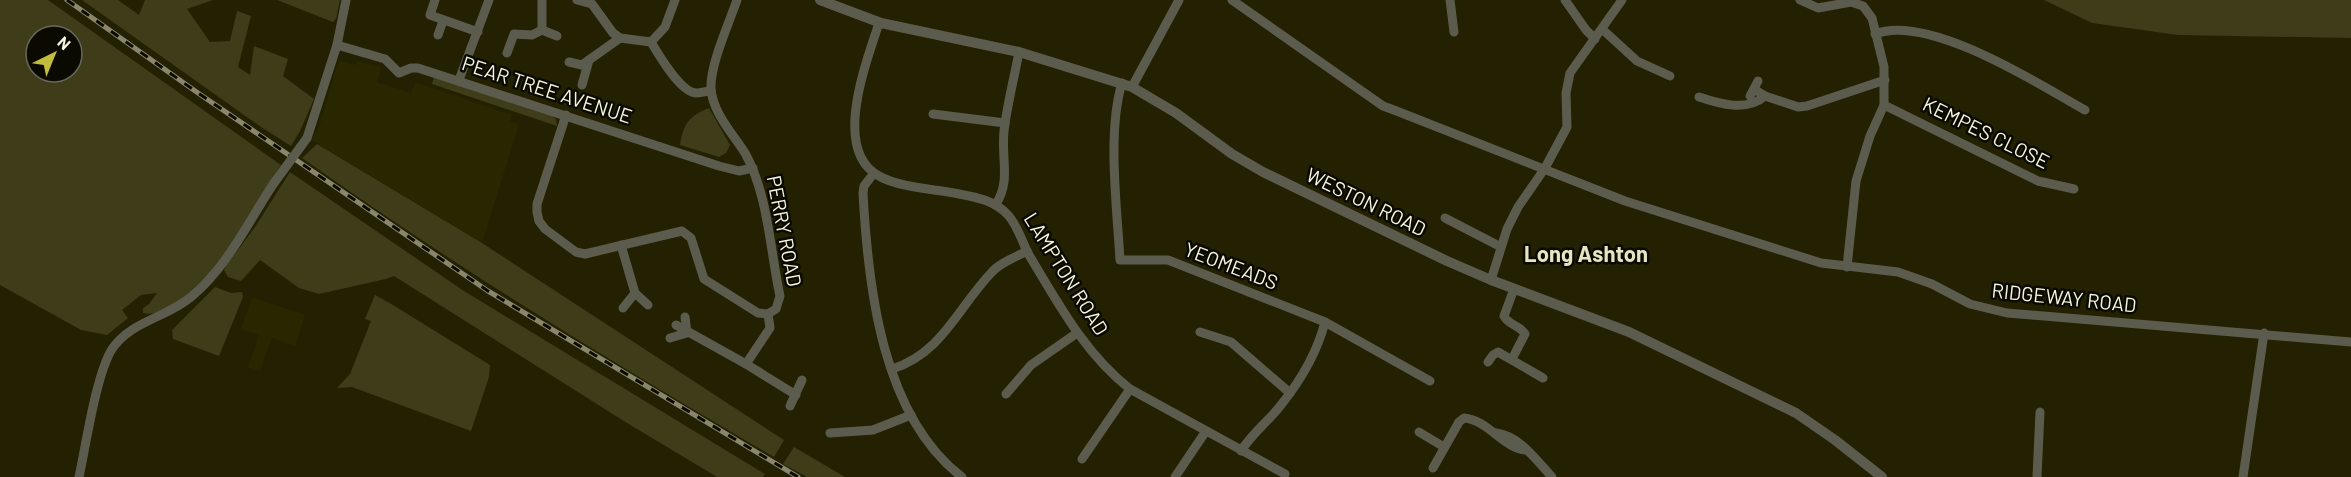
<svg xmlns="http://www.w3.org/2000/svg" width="2351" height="477" viewBox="0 0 2351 477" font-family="Barlow,sans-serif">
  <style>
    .built { fill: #292700 }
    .green { fill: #3e3c19; fill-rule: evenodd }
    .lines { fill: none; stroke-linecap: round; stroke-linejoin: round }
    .minor { stroke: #5c5c4e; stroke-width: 9 }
    .tertiary { stroke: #5c5c4e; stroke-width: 10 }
    .rail-casing { stroke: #88876d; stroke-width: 5 }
    .rail { stroke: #0b0a01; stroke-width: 3; stroke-dasharray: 9; stroke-linecap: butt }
    .minor-bridge { stroke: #5c5c4e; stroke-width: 9 }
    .labels { text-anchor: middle; stroke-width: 5; stroke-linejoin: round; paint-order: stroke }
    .street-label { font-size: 20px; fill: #f6f6e3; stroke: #0b0a01 }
    .quarter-label { font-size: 22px; font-weight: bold; fill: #e6e5c0; stroke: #0b0a01 }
  </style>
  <rect width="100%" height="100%" fill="#232101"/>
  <g class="built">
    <polygon points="340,61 356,65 357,61 381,67 377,82 411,93 415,82 512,115 510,121 519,124 482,243 311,140 319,127 337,65"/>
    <polygon points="252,297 305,315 295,346 272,338 260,371 248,367 259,335 241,329"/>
  </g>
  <g class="green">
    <path d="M0,0h48l233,165c-23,36 -87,159 -138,148v-5l6,-4 8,-11 -16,2 -19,15 6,8 -21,17 -26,-5 -81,-45zM36,36h36v36h-36z"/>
    <polygon points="82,0 118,0 139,15 145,0 213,0 187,9 210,42 230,41 237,11 251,16 238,67 250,75 254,46 288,59 283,76 314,99 300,131 291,146 261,127"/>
    <polygon points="277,0 340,0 336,19 333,22"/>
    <polygon points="2044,0 2351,0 2351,38 2178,35 2092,23"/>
    <polygon points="434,77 552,116 556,119 557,126 432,84"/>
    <path d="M709,108l21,37 -4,8 -7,4 -39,-12c3,-21 9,-29 29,-37z"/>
    <path d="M317,144l165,99 302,197 -10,17c-161,-94 -320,-191 -472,-299z"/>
    <polygon points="290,172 464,291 765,474 763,477 717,477 627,423 394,276 386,279 319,294 299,288 260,260 241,281 228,277 224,270 226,266 255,227"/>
    <polygon points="215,287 231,293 242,292 243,297 219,356 173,339 172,330"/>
    <polygon points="375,295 393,305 490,365 489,377 471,431 352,387 337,388 350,374 371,321 365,319"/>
    <polygon points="794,447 845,477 807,477 783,464"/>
  </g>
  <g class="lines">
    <g class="minor">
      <polyline points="435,0 430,15 478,32"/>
      <path d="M577,0l15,4 21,29 7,5 31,4c8,13 29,50 45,51 4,0 10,-2 15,-2"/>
      <path d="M737,0c-8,23 -27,65 -26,88 1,24 22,46 34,65 23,41 25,97 35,143l-4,13 -8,5"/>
      <polyline points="1232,0 1383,106 1394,110 1625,201 1821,263 1898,272 1932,284 1970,304 2007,313 2351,342"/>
      <polyline points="1450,0 1454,32"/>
      <polyline points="1565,0 1586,30 1595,39"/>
      <polyline points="1800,0 1818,8 1851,2 1863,6 1872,18 1884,67 1884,105 1870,136 1856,181 1847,267"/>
      <path d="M879,23c-12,38 -48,127 0,153 19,11 53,13 75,17 20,4 39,6 54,22 10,11 14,27 21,40 29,48 56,99 101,134l155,85"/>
      <polyline points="1602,29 1637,61 1670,76"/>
      <polyline points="542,30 557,36"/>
      <path d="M1875,34c53,-21 164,50 210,76"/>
      <polyline points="438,35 443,21"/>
      <polyline points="651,42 665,27 675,0"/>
      <polyline points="337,45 385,59 399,73 411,68 418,68 719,166 739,171 753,168"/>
      <polyline points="507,53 514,34 532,35 542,30 542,0"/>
      <polyline points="569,62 582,65 589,60"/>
      <polyline points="459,80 489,0"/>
      <path d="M1122,83c-15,49 -5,124 -2,177h48l157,62 105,59"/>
      <polyline points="582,85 589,60 620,38"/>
      <polyline points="1132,87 1179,0"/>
      <polyline points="1750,96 1758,81"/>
      <polyline points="1765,96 1798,107 1807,106 1885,80"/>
      <path d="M1699,97c21,7 48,15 66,-1l-11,-7"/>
      <polyline points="1884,105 2038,181 2074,189"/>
      <polyline points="933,114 1005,123"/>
      <polyline points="566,115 537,204 537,212 539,221 545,229 576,252 585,254 682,231 691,238 704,279 758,313 768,314"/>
      <polyline points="307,138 337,45 346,0"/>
      <path d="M874,173l-10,13 -1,7c5,94 19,223 99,284"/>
      <path d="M996,204c15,-23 5,-45 8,-73 3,-26 10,-52 15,-79"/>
      <polyline points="1445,218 1501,247"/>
      <polyline points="621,245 635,293 648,305"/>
      <polyline points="1491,280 1507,229 1518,207 1545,168 1567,127 1566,93 1570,73 1622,0"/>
      <polyline points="623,308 635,293"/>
      <polyline points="676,325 746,364 796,395"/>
      <polyline points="1200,332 1231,342 1290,393"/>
      <polyline points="670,338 687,333 685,317"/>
      <path d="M1512,359l13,-25c-5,-9 -17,-9 -21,-18l10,-27"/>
      <polyline points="1488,362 1493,355 1498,352 1543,378"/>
      <polyline points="746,364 770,328 768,314"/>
      <path d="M892,369c50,-16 65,-60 99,-96 8,-10 25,-16 36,-22"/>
      <polyline points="1006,394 1031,365 1077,333"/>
      <polyline points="790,406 802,380"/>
      <polyline points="1419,432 1444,447"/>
      <polyline points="830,433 873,430 911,415"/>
      <path d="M1496,433c24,3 40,27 56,44"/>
      <path d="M1241,451c12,-19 27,-29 40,-46 20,-25 36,-52 44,-83"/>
      <polyline points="1082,459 1130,389"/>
      <path d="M1433,468l26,-46 5,-4c24,2 38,29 61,32"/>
      <path d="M79,477c7,-32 17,-102 33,-128 19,-28 54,-31 79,-52 37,-31 57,-75 83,-114"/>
      <polyline points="1175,477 1206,431"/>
      <polyline points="2037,477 2040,412"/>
      <polyline points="2243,477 2264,333"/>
    </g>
    <polyline class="tertiary" points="820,0 881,23 1019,52 1132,87 1176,113 1232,154 1263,172 1447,261 1491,280 1629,332 1796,413 1835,440 1882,477"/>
    <g class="rail-casing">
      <polyline id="rail" points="67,0 198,93 488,291 798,477"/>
    </g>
    <use href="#rail" class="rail"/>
    <polyline class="minor-bridge" points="274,183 307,138"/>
  </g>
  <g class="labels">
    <g class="street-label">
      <text transform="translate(547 90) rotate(18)" y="7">PEAR TREE AVENUE</text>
      <text transform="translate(1986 133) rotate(26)" y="7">KEMPES CLOSE</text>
      <text transform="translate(1366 202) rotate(26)" y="7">WESTON ROAD</text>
      <text transform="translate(784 231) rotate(79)" y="7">PERRY ROAD</text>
      <text transform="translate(1231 266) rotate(21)" y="7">YEOMEADS</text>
      <text transform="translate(1066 274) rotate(58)" y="7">LAMPTON ROAD</text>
      <text transform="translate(2064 298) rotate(6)" y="7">RIDGEWAY ROAD</text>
    </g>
    <g class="quarter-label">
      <text x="1586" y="262">Long Ashton</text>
    </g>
  </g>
  <g transform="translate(54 54) rotate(43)"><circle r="28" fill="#0b0a01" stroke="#69685b" stroke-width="1.5"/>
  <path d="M0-4.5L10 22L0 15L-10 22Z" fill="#c3bd3e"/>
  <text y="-9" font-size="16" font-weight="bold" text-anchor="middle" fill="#f6f6e3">N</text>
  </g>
</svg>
